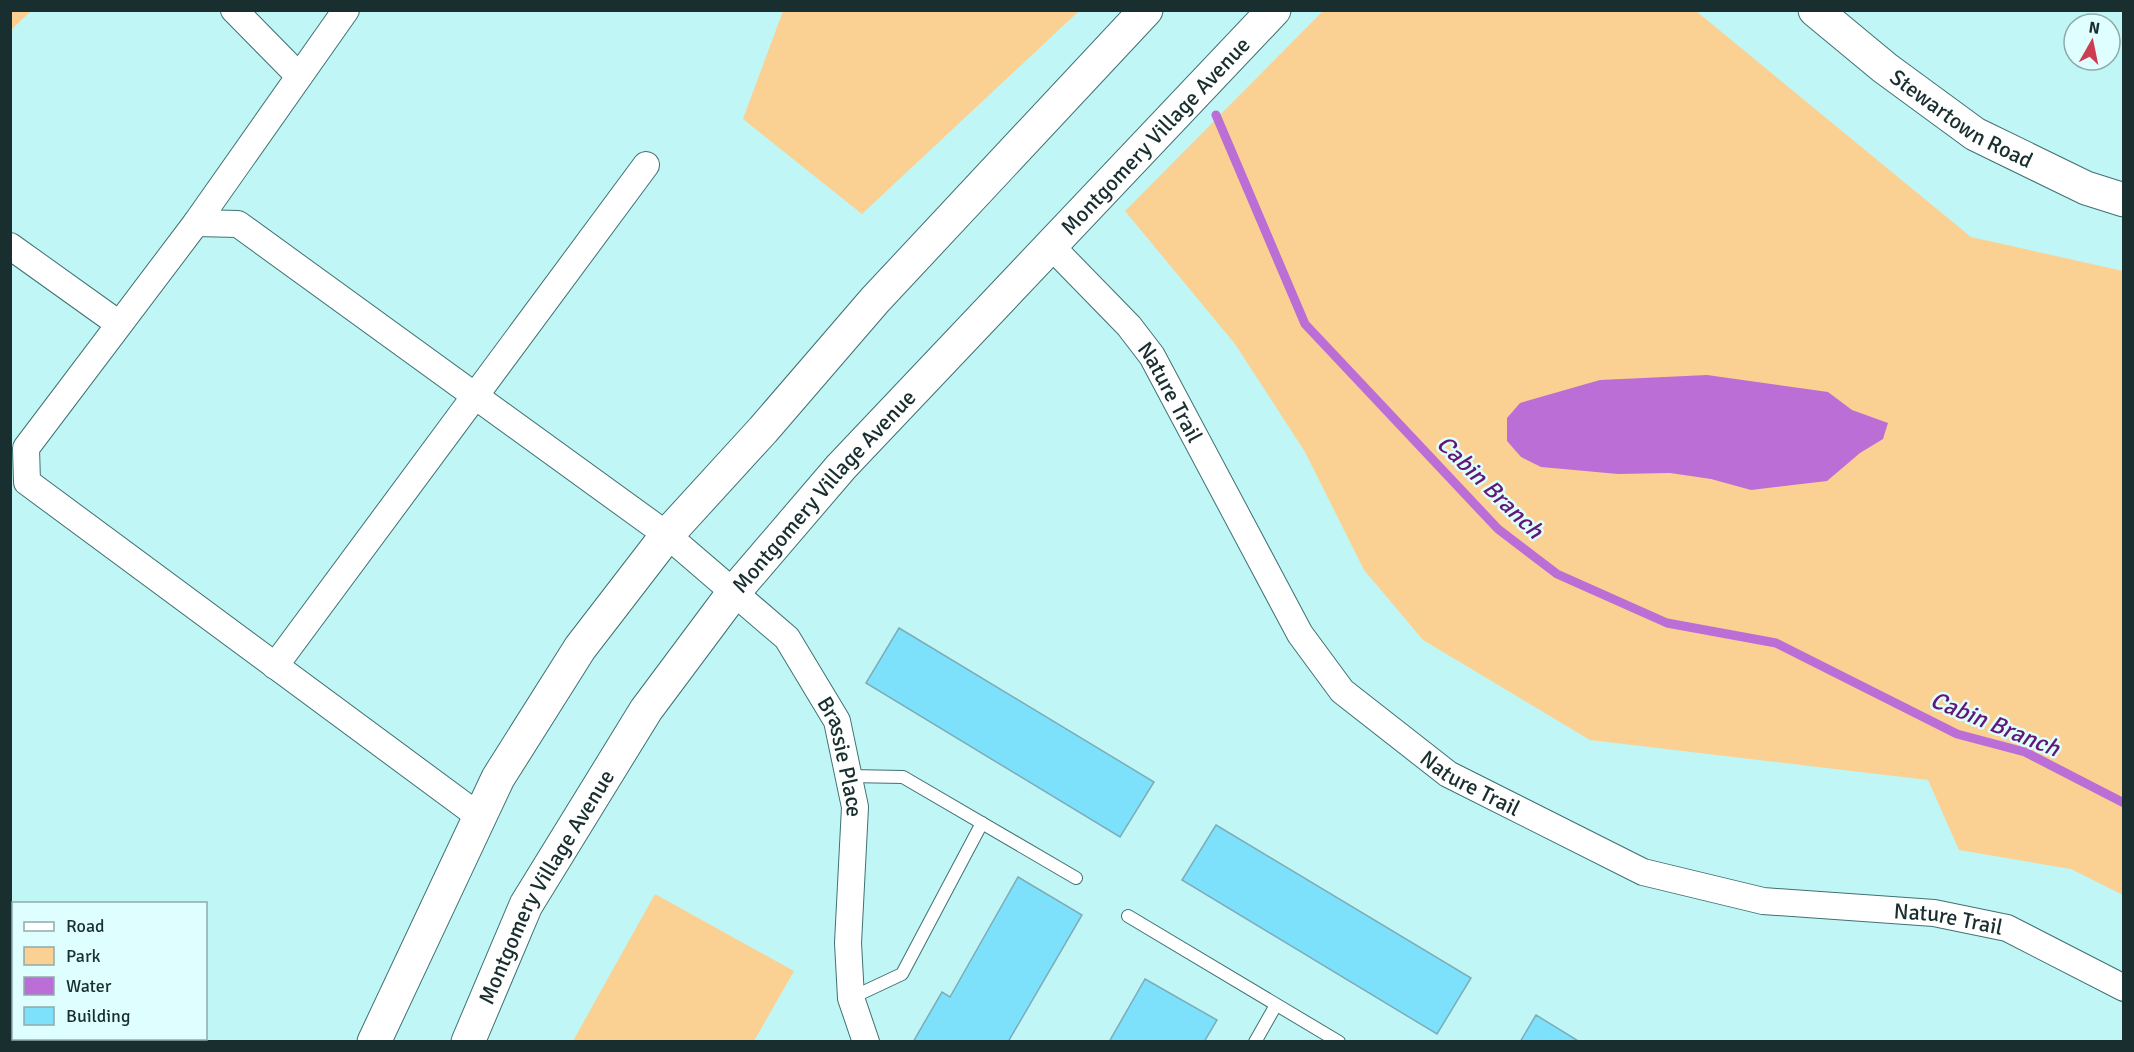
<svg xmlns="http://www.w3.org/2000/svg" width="2134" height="1052" viewBox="0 0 2134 1052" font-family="Signika,sans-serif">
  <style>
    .green { fill: #fad193 }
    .water { fill: #bb6ed5 }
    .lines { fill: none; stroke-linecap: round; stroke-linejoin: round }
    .stream { stroke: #bb6ed5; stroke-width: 9 }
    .building { fill: #7ee1fc; stroke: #7dacb9; stroke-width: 1.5 }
    .lane-casing { stroke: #407172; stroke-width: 14 }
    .street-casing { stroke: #407172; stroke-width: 28 }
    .secondary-casing { stroke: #407172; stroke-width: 35 }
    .lane { stroke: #fff; stroke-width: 12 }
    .street { stroke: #fff; stroke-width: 26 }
    .secondary { stroke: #fff; stroke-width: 33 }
    .labels { text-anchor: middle; stroke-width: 5; stroke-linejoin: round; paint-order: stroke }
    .street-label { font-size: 22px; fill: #192e2e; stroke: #dffeff }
    .water-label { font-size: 24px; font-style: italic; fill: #611776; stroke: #dffeff }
  </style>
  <rect width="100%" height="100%" fill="#c1f6f6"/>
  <g class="green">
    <polygon points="11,10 31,10 31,11 11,30"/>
    <polygon points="783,11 783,10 1079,11 862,214 743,119"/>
    <polygon points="1323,11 1696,11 1971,237 2123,271 2123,895 2071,869 1959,850 1928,780 1590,740 1423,640 1364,570 1305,452 1235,344 1125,211"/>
    <polygon points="655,894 794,971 754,1041 573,1041"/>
    <polygon points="39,1038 178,1038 178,1039 177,1042 38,1041"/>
  </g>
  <polygon class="water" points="1707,375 1828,392 1852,410 1888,423 1883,439 1860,453 1827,481 1751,490 1711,479 1670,473 1618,474 1541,467 1521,457 1507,441 1507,418 1520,403 1600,380"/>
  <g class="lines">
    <polyline class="stream" points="1216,115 1305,324 1498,529 1557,574 1667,623 1776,643 1957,734 2025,752 2124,803"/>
  </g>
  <g class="building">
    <polygon points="899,628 1154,782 1120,837 866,683"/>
    <polygon points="1216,825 1471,978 1437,1034 1182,880"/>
    <polygon points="1018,877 1082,915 1008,1042 913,1042 942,992 950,997"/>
    <polygon points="1145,979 1217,1020 1204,1042 1109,1042"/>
    <polygon points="1536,1015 1580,1042 1520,1042"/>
  </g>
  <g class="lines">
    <g class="lane-casing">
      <g id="lane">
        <polyline points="849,776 903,777 1076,878"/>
        <polyline points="1128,916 1339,1042"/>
        <polyline points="851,998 902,974 982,823"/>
        <polyline points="1255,1042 1276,1005"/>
      </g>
    </g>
    <g class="street-casing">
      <g id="street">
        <polyline points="234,10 299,76"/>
        <polyline points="196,223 346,10"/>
        <polyline points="10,246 119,324"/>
        <path id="s1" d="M1051,246l78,80 23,30 148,278 42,57 106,83 195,98 120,29 171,12 73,15 117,60"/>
        <polyline points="275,666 646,165"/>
        <path id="s2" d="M480,817l-453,-335 -1,-34 170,-225 42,1 429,311 120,103 50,83 18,86 -7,136 3,55 15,44"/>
      </g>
    </g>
    <g class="secondary-casing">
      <g id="secondary">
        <path id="s3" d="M1815,10l70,58 90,66 111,54 38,12"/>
        <polyline points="374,1042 498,778 580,648 667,535 763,430 875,300 1146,10"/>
        <path id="s4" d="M468,1042l58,-137 120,-195 88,-118 107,-125 433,-457"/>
      </g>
    </g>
    <use href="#lane" class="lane"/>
    <use href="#street" class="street"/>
    <use href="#secondary" class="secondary"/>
  </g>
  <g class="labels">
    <g class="street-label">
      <text dy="8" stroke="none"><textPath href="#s3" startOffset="183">Stewartown Road</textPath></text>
      <text dy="8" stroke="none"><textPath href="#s4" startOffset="1146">Montgomery Village Avenue</textPath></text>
      <text dy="8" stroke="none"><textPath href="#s1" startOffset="190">Nature Trail</textPath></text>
      <text dy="8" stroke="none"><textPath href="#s4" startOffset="660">Montgomery Village Avenue</textPath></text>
      <text dy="8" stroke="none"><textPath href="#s2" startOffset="1742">Brassie Place</textPath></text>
      <text dy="8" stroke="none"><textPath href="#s1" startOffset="694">Nature Trail</textPath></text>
      <text dy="8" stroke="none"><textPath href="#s4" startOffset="174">Montgomery Village Avenue</textPath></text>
      <text dy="8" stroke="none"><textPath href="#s1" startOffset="1198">Nature Trail</textPath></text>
    </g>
    <g class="water-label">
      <text transform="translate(1490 487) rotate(44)" y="8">Cabin Branch</text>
      <text transform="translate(1995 724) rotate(22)" y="8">Cabin Branch</text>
    </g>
  </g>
  <rect width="2134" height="1052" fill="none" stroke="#192e2e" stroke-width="24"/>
  <rect x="12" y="902" width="195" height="138" fill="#dffeff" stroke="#90abab" stroke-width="1.5"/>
  <rect x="24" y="922" width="30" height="9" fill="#ffffff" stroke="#90abab" stroke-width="1.5"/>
  <text x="66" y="932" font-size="18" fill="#192e2e">Road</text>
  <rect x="24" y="947" width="30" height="18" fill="#fad193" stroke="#90abab" stroke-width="1.5"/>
  <text x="66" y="962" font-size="18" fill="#192e2e">Park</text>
  <rect x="24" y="977" width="30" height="18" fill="#bb6ed5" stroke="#90abab" stroke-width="1.5"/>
  <text x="66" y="992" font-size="18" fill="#192e2e">Water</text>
  <rect x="24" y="1007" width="30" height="18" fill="#7ee1fc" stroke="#90abab" stroke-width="1.5"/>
  <text x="66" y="1022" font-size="18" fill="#192e2e">Building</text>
  <g transform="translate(2092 42) rotate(9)"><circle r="28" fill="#dffeff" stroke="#90abab" stroke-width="1.5"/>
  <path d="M0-4.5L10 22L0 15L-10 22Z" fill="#cd3d51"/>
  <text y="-9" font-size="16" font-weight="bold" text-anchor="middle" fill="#192e2e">N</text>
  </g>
</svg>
